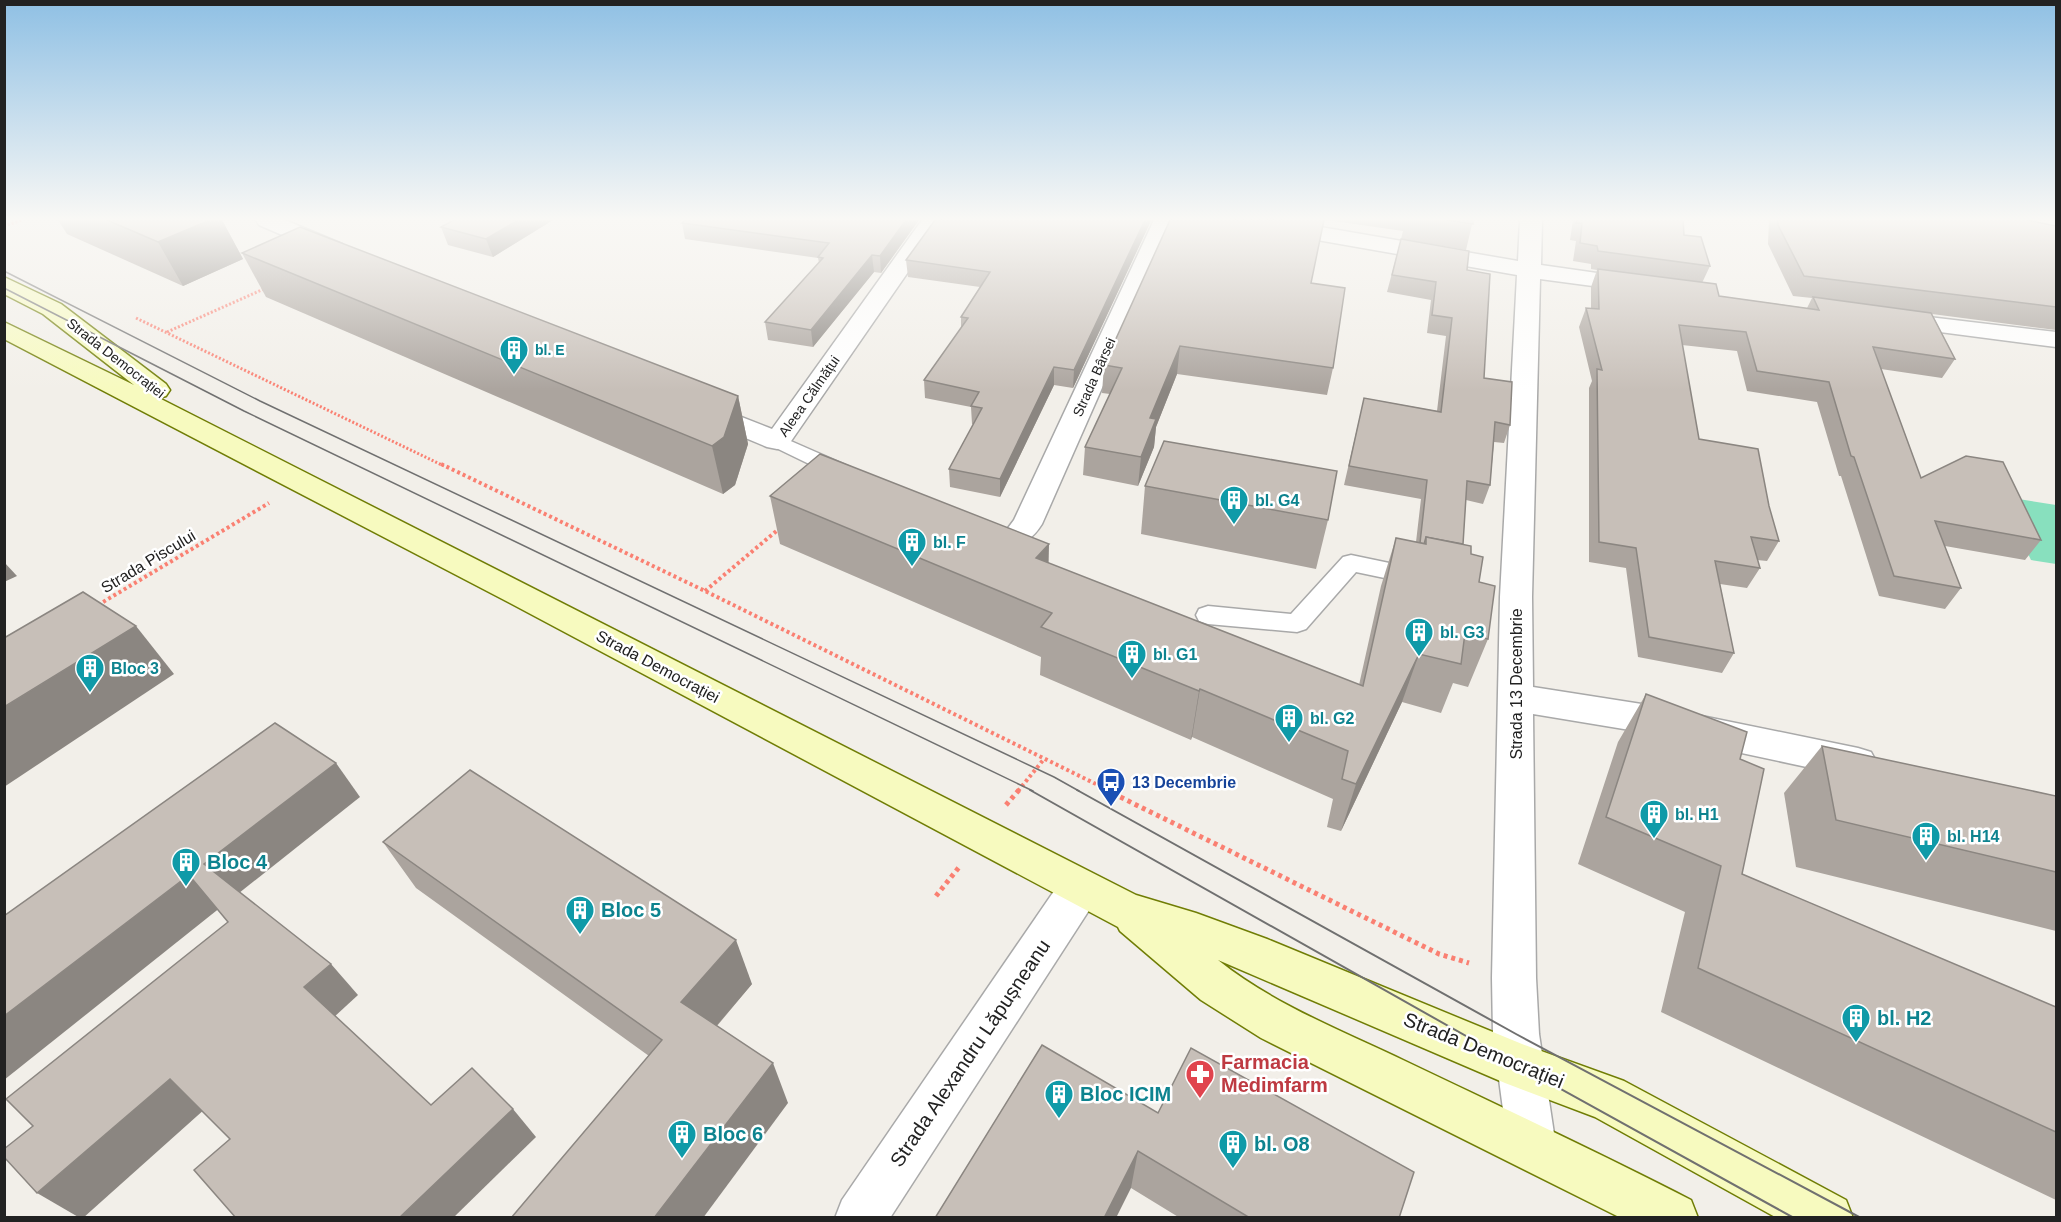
<svg xmlns="http://www.w3.org/2000/svg" width="2061" height="1222" viewBox="0 0 2061 1222" font-family="Arial,sans-serif">
  <style>
    .pitch { fill: #88e0be }
    .lines { fill: none; stroke-linecap: round; stroke-linejoin: round }
    .service-casing { stroke: #a9a9a9; stroke-width: 3 }
    .minor-casing { stroke: #a9a9a9; stroke-width: 3 }
    .tertiary-casing { stroke: #a9a9a9; stroke-width: 3 }
    .secondary-casing { stroke: #707d05; stroke-width: 3 }
    .path-far2 { stroke: #fa8072; stroke-width: 3; stroke-dasharray: 2 2; stroke-linecap: butt }
    .path-far1 { stroke: #fa8072; stroke-width: 4; stroke-dasharray: 3 3; stroke-linecap: butt }
    .path { stroke: #fa8072; stroke-width: 5; stroke-dasharray: 4 4; stroke-linecap: butt }
    .service { fill: #fff; fill-rule: evenodd }
    .minor { fill: #fff; fill-rule: evenodd }
    .tertiary { fill: #fff; fill-rule: evenodd }
    .secondary { fill: #f7fabf; fill-rule: evenodd }
    .tram-far1 { stroke: #707070; stroke-width: 1.5 }
    .tram { stroke: #707070; stroke-width: 2 }
    .wall { fill: #aba49e }
    .shaded-wall { fill: #8b8681 }
    .building { fill: #c7bfb8; stroke: #8b8681; stroke-width: 1.5 }
    .labels { text-anchor: middle; stroke-width: 5; stroke-linejoin: round; paint-order: stroke }
    .far-culture-label { font-size: 14px; font-weight: bold; fill: #0d838f; stroke: #fff; text-anchor: start }
    .far-street-label { font-size: 14px; fill: #222; stroke: #fff }
    .culture-label { font-size: 16px; font-weight: bold; fill: #0d838f; stroke: #fff; text-anchor: start }
    .street-label { font-size: 16px; fill: #222; stroke: #fff }
    .transit-label { font-size: 16px; font-weight: bold; fill: #164399; stroke: #fff; text-anchor: start }
    .near-culture-label { font-size: 20px; font-weight: bold; fill: #0d838f; stroke: #fff; text-anchor: start }
    .near-street-label { font-size: 20px; fill: #222; stroke: #fff }
    .near-health-label { font-size: 20px; font-weight: bold; fill: #be3a42; stroke: #fff; text-anchor: start }
  </style>
  <rect width="100%" height="100%" fill="#f2efe9"/>
  <polygon class="pitch" points="2000,496 2056,505 2056,564 2031,560"/>
  <g class="lines">
    <g class="service-casing">
      <g id="service">
        <polygon points="777,435 850,467 854,472 850,477 843,479 836,477 770,445 767,441 770,437"/>
        <polygon points="1351,555 1418,569 1426,571 1430,577 1426,583 1418,585 1356,572 1306,629 1297,632 1208,624 1199,621 1196,615 1199,609 1208,606 1291,614 1343,557"/>
      </g>
    </g>
    <g class="minor-casing">
      <g id="minor">
        <polygon points="256,220 285,220 342,244 345,249 342,254 334,256 326,254 259,225"/>
        <polygon points="922,220 944,220 787,447 777,449 767,447 693,416 689,410 693,404 703,402 772,429"/>
        <path d="M1154,220h22l-134,304c-9,14 -16,20 -33,15l-4,-7 9,-12z"/>
        <polygon points="1232,220 1280,220 1518,261 1520,220 1542,220 1541,265 1646,280 1650,285 1646,290 1638,292 1540,279 1532,597 1533,687 1648,705 1858,748 1871,752 1877,763 1871,774 1858,778 1648,733 1533,714 1536,978 1539,1034 1556,1147 1549,1164 1532,1171 1515,1164 1508,1147 1493,1034 1492,978 1500,597 1517,275 1243,227 1235,225"/>
        <polygon points="1895,313 2056,332 2056,347 1886,325 1883,320 1886,315"/>
      </g>
    </g>
    <g class="tertiary-casing">
      <polygon id="tertiary" points="1080,870 1095,875 1101,888 1095,901 890,1218 835,1218 842,1200 1065,875"/>
    </g>
    <g class="secondary-casing">
      <path id="secondary" d="M4,277l57,27 105,80 4,6 -4,6 -7,2 977,497 60,18 71,26 255,105 102,37 222,119 7,18h-76l-182,-101 -90,-34 -287,-123c55,44 122,70 185,100 96,46 193,91 288,140l7,18h-77l-360,-180 -60,-38 -81,-69 -2,-4 -608,-324 -506,-264v-17l130,63 -91,-71 -39,-20z"/>
    </g>
    <g class="path-far2">
      <polyline points="4,226 23,220"/>
      <polyline points="136,318 444,466"/>
      <polyline points="167,332 266,288"/>
    </g>
    <g class="path-far1">
      <polyline points="441,464 705,591 1110,791"/>
      <polyline points="705,591 780,528"/>
      <polyline points="98,605 269,503"/>
      <polyline points="1018,791 1044,759"/>
    </g>
    <g class="path">
      <polyline points="1106,790 1439,954 1469,963"/>
      <polyline points="1006,805 1019,790"/>
      <polyline points="936,896 960,866"/>
    </g>
    <use href="#service" class="service"/>
    <use href="#minor" class="minor"/>
    <use href="#tertiary" class="tertiary"/>
    <use href="#secondary" class="secondary"/>
    <g class="tram-far1">
      <polyline points="4,271 260,401 1054,777 1079,791"/>
      <polyline points="4,288 244,411 1033,791"/>
    </g>
    <g class="tram">
      <polyline points="1030,790 1521,1067 1794,1218"/>
      <polyline points="1077,790 1516,1034 1861,1218"/>
    </g>
  </g>
  <g class="wall">
    <polygon points="58,220 222,220 243,259 183,286 67,234"/>
    <polygon points="454,220 553,220 493,257 448,245 441,227"/>
    <polygon points="685,220 919,220 881,273 874,272 813,347 768,340 765,322 819,263 818,258 685,239 682,223"/>
    <polygon points="935,220 1151,220 1073,388 1054,385 1000,497 950,487 949,469 974,424 972,424 971,407 925,398 924,380 961,328 961,317 980,287 908,277 906,260"/>
    <polygon points="1327,220 1473,220 1466,250 1401,239 1403,231"/>
    <polygon points="1573,220 1683,220 1684,235 1710,266 1702,283 1719,296 1807,308 1812,298 1793,296 1768,244 1769,220 2027,220 2056,226 2056,330 1932,314 1955,359 1942,378 1881,369 1921,478 2041,540 2025,560 1945,546 1961,588 1945,609 1879,596 1841,476 1839,476 1817,402 1747,391 1737,351 1682,345 1699,439 1769,506 1779,541 1767,561 1757,560 1760,568 1747,588 1720,584 1734,653 1722,673 1638,657 1626,568 1589,562 1589,388 1592,381 1579,327 1586,308 1591,308 1591,287 1597,270 1591,269 1591,264 1573,261 1576,241 1570,240"/>
    <polygon points="1401,239 1467,270 1484,378 1510,425 1504,443 1494,442 1490,485 1483,504 1466,500 1463,544 1471,554 1479,582 1488,639 1468,687 1453,683 1441,713 1402,702 1341,831 1327,827 1333,799 1192,737 1191,740 1040,675 1041,657 780,544 770,496 1048,563 1359,685 1381,586 1396,538 1416,542 1421,499 1344,485 1364,398 1437,411 1446,336 1427,333 1431,300 1387,292"/>
    <polygon points="242,253 738,396 748,444 735,485 723,494 266,297"/>
    <polygon points="1311,283 1333,368 1327,395 1177,374 1156,427 1154,447 1138,486 1083,475 1085,447 1110,394 1102,393 1104,365"/>
    <polygon points="1145,486 1328,520 1316,569 1141,534"/>
    <polygon points="1646,694 1740,759 1742,874 2056,1007 2056,1200 1661,1012 1685,912 1578,864 1618,742"/>
    <polygon points="1822,746 2056,796 2056,931 1796,867 1784,793"/>
    <polygon points="383,842 752,984 717,1026 788,1103 649,1056 416,888"/>
    <polygon points="1158,1113 1399,1218 1180,1218 1131,1188 935,1218"/>
  </g>
  <g class="shaded-wall">
    <polygon points="210,220 222,220 243,259 183,286 158,242"/>
    <polygon points="518,220 553,220 493,257 486,239"/>
    <polygon points="906,220 919,220 881,273 880,256"/>
    <polygon points="1145,220 1151,220 1151,221 1073,388 1074,370"/>
    <polygon points="872,255 874,272 813,347 811,330"/>
    <polygon points="1180,346 1177,374 1156,427 1154,447 1138,486 1141,457 1150,418"/>
    <polygon points="1054,367 1054,385 1000,497 1000,479"/>
    <polygon points="738,396 748,444 735,485 723,494 712,446"/>
    <polygon points="1049,544 1048,593 1036,558"/>
    <polygon points="4,562 17,576 4,582"/>
    <polygon points="136,626 174,674 4,787 4,707"/>
    <polygon points="1419,654 1402,702 1341,831 1356,784"/>
    <polygon points="1200,689 1192,737 1191,740 1199,691"/>
    <polygon points="336,763 360,797 234,897 204,864"/>
    <polygon points="189,875 221,907 4,1080 4,1016"/>
    <polygon points="736,940 752,984 701,1044 681,1002"/>
    <polygon points="331,964 358,995 333,1018 304,987"/>
    <polygon points="773,1063 788,1103 703,1218 654,1218"/>
    <polygon points="170,1079 206,1108 83,1218 80,1218 37,1193"/>
    <polygon points="513,1109 536,1137 453,1218 399,1218"/>
    <polygon points="1138,1151 1131,1188 1116,1218 1104,1218"/>
  </g>
  <g class="building">
    <polygon points="107,220 210,220 158,242"/>
    <polygon points="454,220 518,220 486,239 441,227"/>
    <polygon points="685,220 906,220 880,256 872,255 811,330 765,322 823,258 818,257 829,243 682,223"/>
    <polygon points="935,220 1145,220 1074,370 1054,367 1000,479 949,469 982,408 971,406 979,392 924,380 968,318 961,317 990,272 906,260"/>
    <polygon points="1170,220 1324,220 1311,283 1345,288 1333,368 1180,346 1150,418 1156,419 1141,457 1085,447 1122,368 1104,365"/>
    <polygon points="1447,220 1473,220 1473,224"/>
    <polygon points="1577,220 1683,220 1684,235 1701,237 1710,266 1598,251 1597,246 1580,243 1582,223 1576,223"/>
    <polygon points="1778,220 2027,220 2056,226 2056,307 1804,276 1778,225"/>
    <polygon points="300,227 738,396 724,437 712,446 242,253"/>
    <polygon points="1401,239 1469,251 1467,270 1490,274 1484,378 1512,382 1510,425 1495,422 1490,485 1467,481 1463,544 1426,537 1424,544 1420,543 1427,480 1349,466 1364,398 1441,412 1452,318 1432,315 1436,282 1392,275"/>
    <polygon points="1598,269 1716,284 1719,296 1819,310 1813,297 1931,313 1955,359 1873,347 1921,478 1966,456 2003,462 2041,540 1935,521 1961,588 1894,576 1854,457 1851,456 1829,382 1757,371 1746,332 1679,325 1699,439 1758,449 1769,506 1779,541 1751,537 1760,568 1715,561 1734,653 1649,637 1636,548 1599,542 1597,369 1602,370 1586,308 1599,309"/>
    <polygon points="1164,441 1337,471 1328,520 1145,486"/>
    <polygon points="820,454 1049,544 1036,558 1363,686 1396,538 1426,544 1426,537 1471,546 1471,554 1483,557 1479,582 1495,586 1488,639 1465,633 1461,664 1419,654 1356,784 1342,779 1348,751 1200,689 1199,691 1041,627 1052,613 770,496"/>
    <polygon points="83,592 136,626 4,707 4,638"/>
    <polygon points="1646,694 1747,732 1740,759 1764,769 1742,874 2056,1007 2056,1132 1698,968 1721,866 1606,817"/>
    <polygon points="275,723 336,763 204,864 331,964 304,987 431,1105 472,1068 513,1109 399,1218 236,1218 194,1170 230,1139 170,1079 37,1193 4,1157 4,1149 33,1126 6,1099 228,922 189,875 4,1016 4,916"/>
    <polygon points="1822,746 2056,796 2056,872 1836,820"/>
    <polygon points="470,770 736,940 681,1002 773,1063 654,1218 511,1218 662,1040 383,842"/>
    <polygon points="1042,1045 1158,1113 1191,1048 1414,1172 1399,1218 1250,1218 1138,1151 1104,1218 935,1218"/>
  </g>
  <linearGradient id="sky" x2="0" y2="1"><stop stop-color="#8fc0e4"/><stop offset="0.56" stop-color="#f9f8f5"/><stop offset="1" stop-color="#f9f8f5" stop-opacity="0"/></linearGradient>
  <rect width="2061" height="391" fill="url(#sky)"/>
  <defs>
    <g id="building-pin" transform="scale(1.5)"><path d="M0 17L-7.5 6A9.5 9.5 0 1 1 7.5 6Z" fill="#0f9aa8" stroke="#fff"/><path d="M-4-6H4V6H1V3H-1V6H-4ZM-2.5-4.3h1.7v1.8h-1.7ZM.8-4.3h1.7v1.8H.8ZM-2.5-1h1.7V.8h-1.7ZM.8-1h1.7V.8H.8Z" fill="#fff"/></g>
    <g id="bus-pin" transform="scale(1.5)"><path d="M0 17L-7.5 6A9.5 9.5 0 1 1 7.5 6Z" fill="#1a4fb4" stroke="#fff"/><path d="M-5-6H5V4H4V6H2V4H-2V6H-4V4H-5ZM-3.5-4V0h7V-4ZM-3.5 1.2v1.5H-2V1.2ZM2 1.2v1.5H3.5V1.2Z" fill="#fff"/></g>
    <g id="pharmacy-pin" transform="scale(1.5)"><path d="M0 17L-7.5 6A9.5 9.5 0 1 1 7.5 6Z" fill="#e0444e" stroke="#fff"/><path d="M-2-6h4v4h4v4h-4v4h-4v-4h-4v-4h4Z" fill="#fff"/></g>
  </defs>
  <g fill-rule="evenodd">
    <use href="#building-pin" x="514" y="350"/>
    <use href="#building-pin" x="1234" y="500"/>
    <use href="#building-pin" x="912" y="542"/>
    <use href="#building-pin" x="1419" y="632"/>
    <use href="#building-pin" x="1132" y="654"/>
    <use href="#building-pin" x="90" y="668"/>
    <use href="#building-pin" x="1289" y="718"/>
    <use href="#bus-pin" x="1111" y="782"/>
    <use href="#building-pin" x="1654" y="814"/>
    <use href="#building-pin" x="1926" y="836"/>
    <use href="#building-pin" x="186" y="862"/>
    <use href="#building-pin" x="580" y="910"/>
    <use href="#building-pin" x="1856" y="1018"/>
    <use href="#pharmacy-pin" x="1200" y="1074"/>
    <use href="#building-pin" x="1059" y="1094"/>
    <use href="#building-pin" x="682" y="1134"/>
    <use href="#building-pin" x="1233" y="1144"/>
  </g>
  <g class="labels">
    <g class="far-culture-label">
      <text x="535" y="355">bl. E</text>
    </g>
    <g class="far-street-label">
      <text transform="translate(116 358) rotate(38)" y="5">Strada Democrației</text>
      <text transform="translate(1094 377) rotate(-66)" y="5">Strada Bârsei</text>
      <text transform="translate(809 396) rotate(-55)" y="5">Aleea Călmățui</text>
    </g>
    <g class="culture-label">
      <text x="1255" y="506">bl. G4</text>
      <text x="933" y="548">bl. F</text>
      <text x="1440" y="638">bl. G3</text>
      <text x="1153" y="660">bl. G1</text>
      <text x="111" y="674">Bloc 3</text>
      <text x="1310" y="724">bl. G2</text>
      <text x="1675" y="820">bl. H1</text>
      <text x="1947" y="842">bl. H14</text>
    </g>
    <g class="street-label">
      <text transform="translate(148 561) rotate(-31)" y="6">Strada Piscului</text>
      <text transform="translate(658 666) rotate(28)" y="6">Strada Democrației</text>
      <text transform="translate(1516 684) rotate(-90)" y="6">Strada 13 Decembrie</text>
    </g>
    <g class="transit-label">
      <text x="1132" y="788">13 Decembrie</text>
    </g>
    <g class="near-culture-label">
      <text x="207" y="869">Bloc 4</text>
      <text x="601" y="917">Bloc 5</text>
      <text x="1877" y="1025">bl. H2</text>
      <text x="1080" y="1101">Bloc ICIM</text>
      <text x="703" y="1141">Bloc 6</text>
      <text x="1254" y="1151">bl. O8</text>
    </g>
    <g class="near-street-label">
      <text transform="translate(1484 1050) rotate(22)" y="7">Strada Democrației</text>
      <text transform="translate(970 1053) rotate(-56)" y="7">Strada Alexandru Lăpușneanu</text>
    </g>
    <g class="near-health-label">
      <text x="1221" y="1069">Farmacia<tspan x="1221" dy="23">Medimfarm</tspan></text>
    </g>
  </g>
  <rect width="2061" height="1222" fill="none" stroke="#222222" stroke-width="12"/>
</svg>
